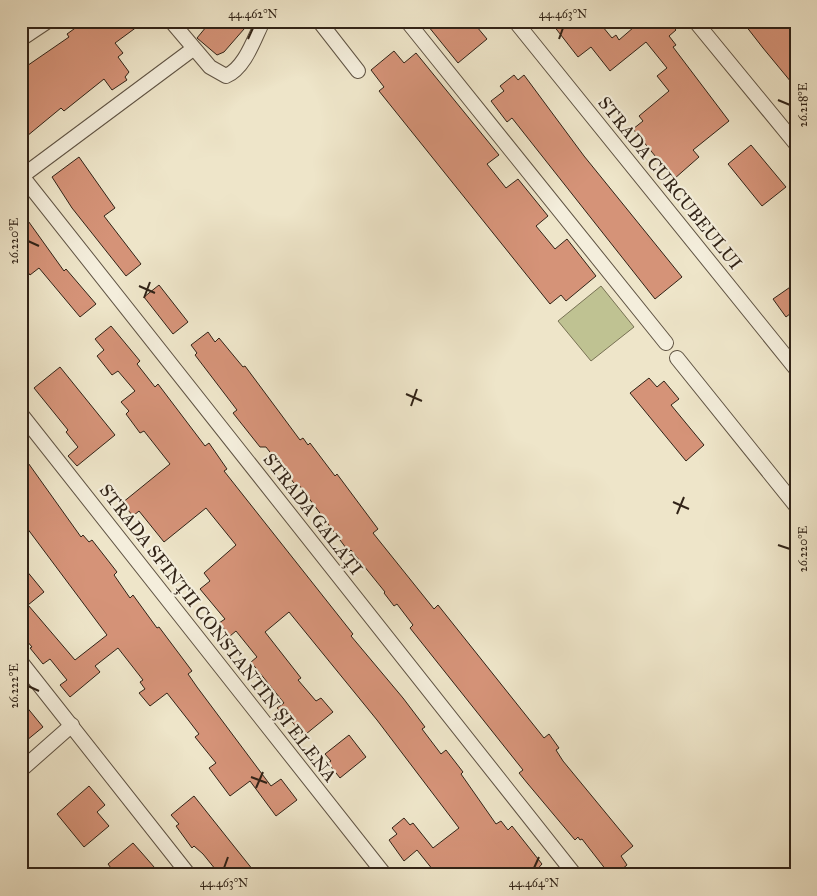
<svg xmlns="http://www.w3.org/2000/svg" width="817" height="896" viewBox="0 0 817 896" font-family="'IM FELL Great Primer',serif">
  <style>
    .green { fill: #bfc292; stroke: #787254 }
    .building { fill: #d59378; stroke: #312317 }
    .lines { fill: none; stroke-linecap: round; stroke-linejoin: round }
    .minor-casing { stroke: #605444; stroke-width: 16 }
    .minor { stroke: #f4eedc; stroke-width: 14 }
    .ticks { fill: none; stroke: #312317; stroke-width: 2 }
    .labels { text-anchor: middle; stroke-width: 4.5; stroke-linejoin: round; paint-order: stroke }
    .street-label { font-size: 18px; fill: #312317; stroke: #f4eedc }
    .neatline { fill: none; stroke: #312317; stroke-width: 2 }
    .ticks-label { font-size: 12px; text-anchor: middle; fill: #312317 }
  </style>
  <rect width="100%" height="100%" fill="#eee5c9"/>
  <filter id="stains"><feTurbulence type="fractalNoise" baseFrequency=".004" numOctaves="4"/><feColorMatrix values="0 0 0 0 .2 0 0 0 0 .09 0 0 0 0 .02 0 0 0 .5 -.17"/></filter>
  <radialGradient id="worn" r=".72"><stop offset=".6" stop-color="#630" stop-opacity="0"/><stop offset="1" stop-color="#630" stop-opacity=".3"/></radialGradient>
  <polygon class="green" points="601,286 634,327 591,361 558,321"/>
  <g class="building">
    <polygon points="85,21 145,21 115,43 123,53 118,57 129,72 125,77 127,80 112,90 104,79 64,111 61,108 21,141 21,70 69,37 67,34"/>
    <polygon points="211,21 251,21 224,52 217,55 197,38"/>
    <polygon points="424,21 472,21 487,39 458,63"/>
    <polygon points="550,21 598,21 612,38 616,35 619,40 641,21 668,21 676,30 669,36 676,45 673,47 729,121 693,150 699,157 674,179 633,129 643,121 639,116 669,91 657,76 667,68 646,42 610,71 591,47 578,57"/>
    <polygon points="742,21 796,21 796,88 763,48"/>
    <polygon points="394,51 404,63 416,53 499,155 487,164 506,188 518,179 548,216 536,226 555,249 567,239 596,276 566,301 561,295 550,304 379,91 384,87 371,70"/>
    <polygon points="514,75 518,80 524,75 584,156 682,277 655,299 512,118 507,122 491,101 504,91 500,86"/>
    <polygon points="751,145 786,187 762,206 728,164"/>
    <polygon points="79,157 115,208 104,216 141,264 126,276 72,208 52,177"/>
    <polygon points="21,211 64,271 66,269 96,304 80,317 39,268 30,275 21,263"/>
    <polygon points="796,283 796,309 786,317 773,299"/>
    <polygon points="159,285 188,322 173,334 144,297"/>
    <polygon points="111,326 140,361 137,364 155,387 158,384 205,446 209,443 227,469 224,471 353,634 351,636 403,698 425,727 422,729 441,754 446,750 463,772 461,774 496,824 501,821 508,830 512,826 542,864 532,875 437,875 417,850 404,861 389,840 397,834 392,828 404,818 410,825 413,823 433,848 459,828 377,720 289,612 265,632 301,678 298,680 316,701 321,698 333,712 306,734 300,727 298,729 289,718 287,719 277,708 284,703 251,662 257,657 236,631 230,636 219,623 225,619 200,589 210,581 204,573 236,545 206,508 164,542 139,511 133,516 122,503 170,464 144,431 140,433 126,414 129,411 121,402 135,391 118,371 112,375 97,356 104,350 95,339"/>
    <polygon points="208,332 215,342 219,338 243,367 245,366 300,440 303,438 308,445 310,443 335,476 337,474 378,529 373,533 434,609 438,605 544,738 549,734 559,748 556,750 563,761 633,846 621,856 627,865 615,875 610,875 582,839 580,840 578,837 575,840 528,784 519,773 523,770 410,628 413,625 397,604 394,606 384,593 385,592 351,550 349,552 299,485 297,487 266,447 260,447 233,413 237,410 195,355 197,353 191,345"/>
    <polygon points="60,367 115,435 77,466 68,456 78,447 66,432 68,430 34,388"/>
    <polygon points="649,378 657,387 664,381 679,399 671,405 704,445 686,461 630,393"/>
    <polygon points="21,453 81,537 83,535 89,542 92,540 117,572 114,575 130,598 133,595 157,628 159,627 192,671 188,674 197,687 271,786 281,779 297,800 276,816 250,781 230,796 209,768 216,763 195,737 199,734 189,721 167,693 150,706 139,693 145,689 140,682 143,680 118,648 95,666 100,672 70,697 60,685 67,680 50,659 43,664 30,648 32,647 21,634 21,564 44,592 28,605 75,660 107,635 21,520"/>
    <polygon points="21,700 43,727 21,745"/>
    <polygon points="349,735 366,757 340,778 328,763 331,761 325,754"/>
    <polygon points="89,786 105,805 97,812 109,826 84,847 57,814"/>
    <polygon points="194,796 233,845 257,875 220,875 203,854 194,846 192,848 176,826 179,824 171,815"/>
    <polygon points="133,843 141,852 161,875 116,875 108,864"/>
  </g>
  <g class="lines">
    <g class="minor-casing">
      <g id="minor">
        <path d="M171,21l39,46 16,9c19,-8 28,-37 37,-55"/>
        <polyline points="319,21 358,71"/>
        <polyline points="407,21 666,343"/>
        <polyline points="515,21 796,369"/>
        <polyline points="695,21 796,144"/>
        <polyline points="21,23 28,34"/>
        <polyline points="21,39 48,21"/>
        <polyline points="22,176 575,875"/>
        <polyline points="21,177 193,49"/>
        <polyline points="677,358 796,506"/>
        <polyline points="21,414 385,875"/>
        <polyline points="21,662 189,875"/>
        <polyline points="21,770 72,725"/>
      </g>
    </g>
    <use href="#minor" class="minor"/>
  </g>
  <path class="ticks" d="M248,39l5,-11M559,39l4,-11M778,100l12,5M28,241l11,5M139,286l16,7M144,298l6,-16M406,394l16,7M411,406l6,-17M673,502l16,7M677,514l7,-17M778,545l12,4M28,686l11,5M251,777l16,6M256,788l7,-16M224,868l4,-11M534,868l5,-11"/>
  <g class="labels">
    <g class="street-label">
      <text transform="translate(670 183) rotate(51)" y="6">STRADA CURCUBEULUI</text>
      <text transform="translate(313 514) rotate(52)" y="6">STRADA GALAȚI</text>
      <text transform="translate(218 633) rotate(52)" y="6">STRADA SFINȚII CONSTANTIN ȘI ELENA</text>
    </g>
  </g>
  <rect width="817" height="896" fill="none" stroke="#eee5c9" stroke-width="55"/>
  <rect x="28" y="28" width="762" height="840" class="neatline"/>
  <g class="ticks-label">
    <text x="253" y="18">44.462°N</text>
    <text x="563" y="18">44.463°N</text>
    <text transform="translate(803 105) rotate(-90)" y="4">26.218°E</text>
    <text transform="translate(14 241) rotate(-90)" y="4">26.220°E</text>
    <text transform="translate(803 549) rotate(-90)" y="4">26.220°E</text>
    <text transform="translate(14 686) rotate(-90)" y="4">26.222°E</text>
    <text x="224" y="887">44.463°N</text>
    <text x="534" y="887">44.464°N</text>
  </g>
  <rect width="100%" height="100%" filter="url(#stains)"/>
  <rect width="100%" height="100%" fill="url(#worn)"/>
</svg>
